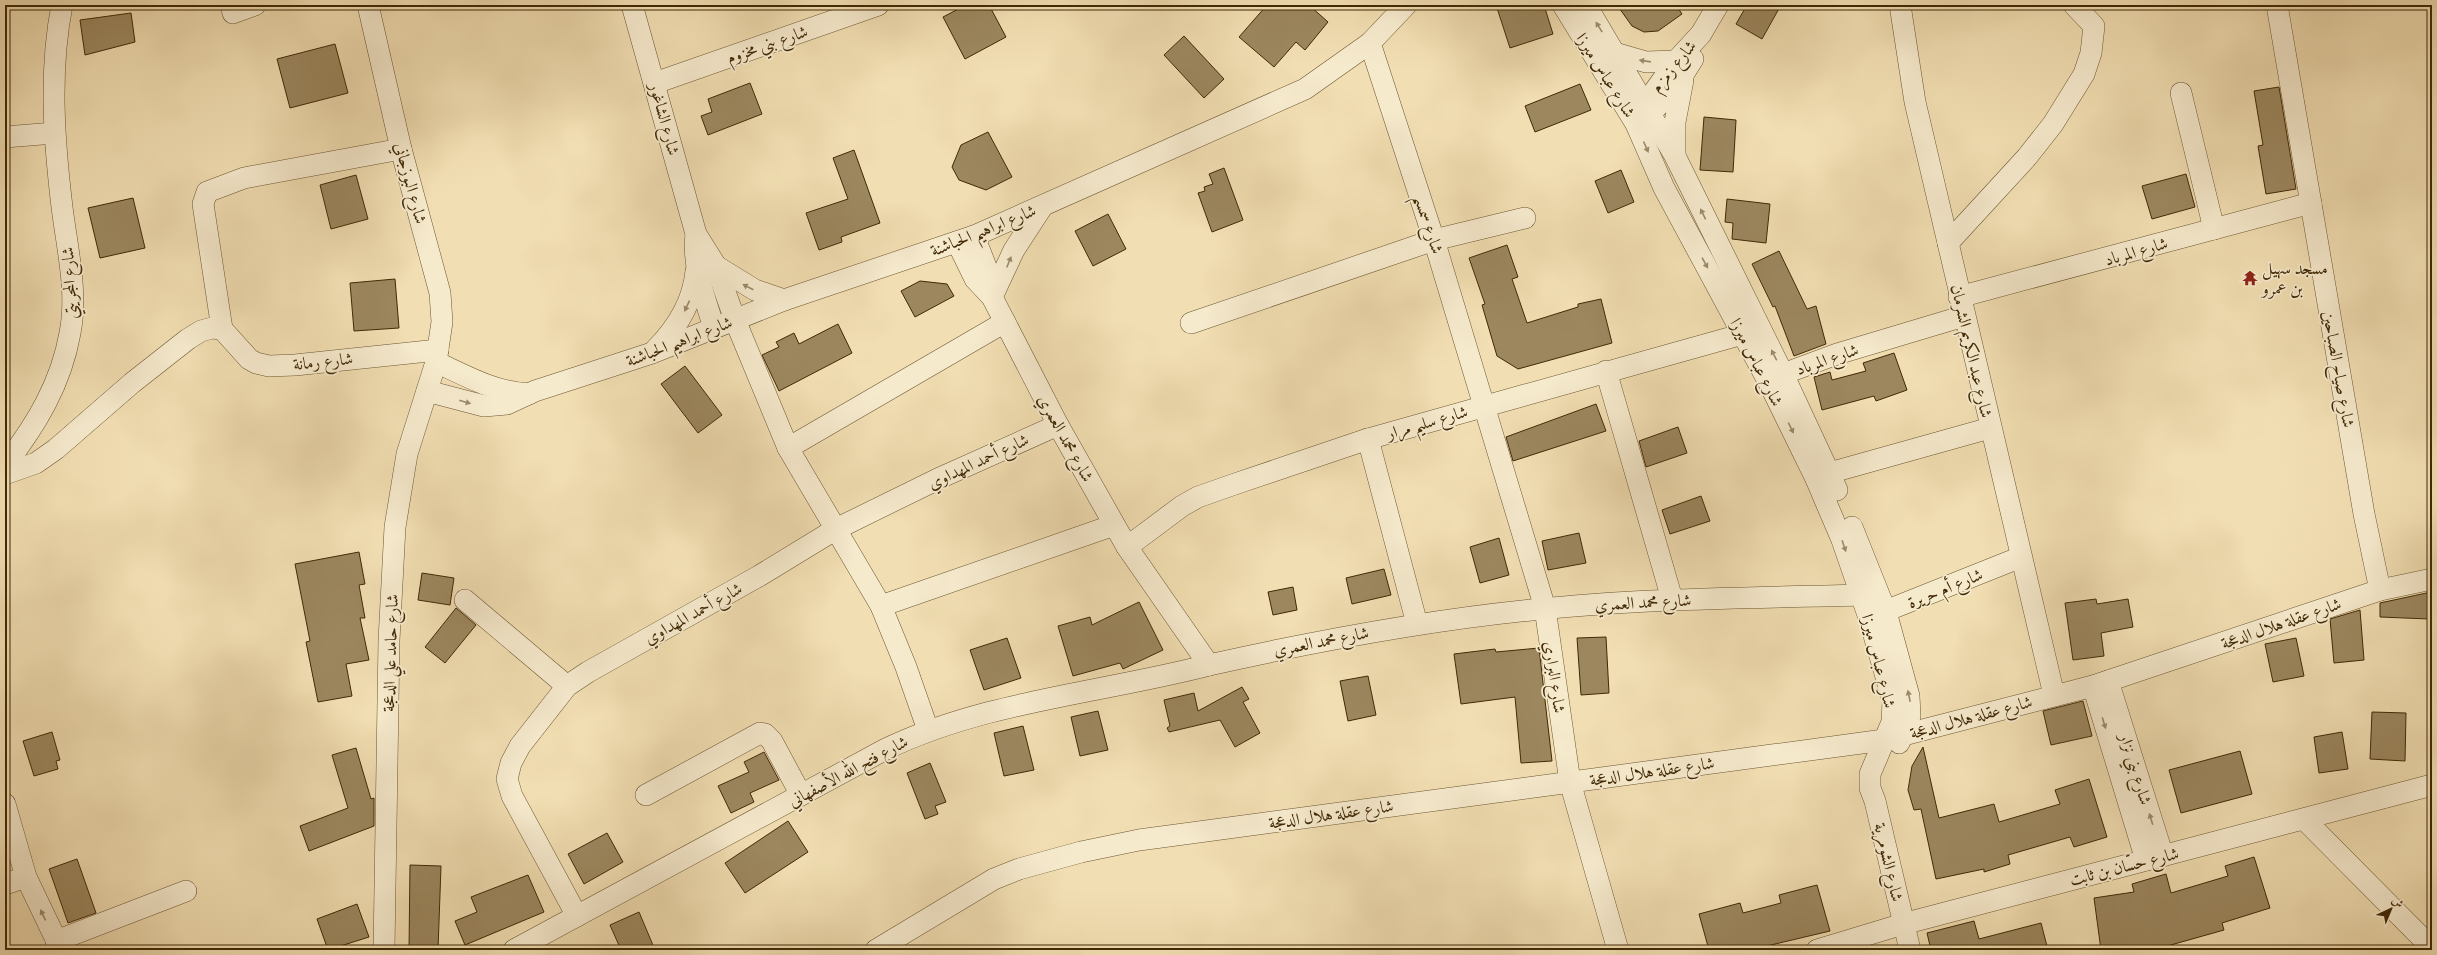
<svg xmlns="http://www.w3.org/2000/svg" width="2437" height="955" viewBox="0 0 2437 955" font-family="'Sorts Mill Goudy',Amiri,serif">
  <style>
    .building { fill: #9c875f; stroke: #402906 }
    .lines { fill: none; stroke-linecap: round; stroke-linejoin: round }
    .minor-casing { stroke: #6c5631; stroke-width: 22 }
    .minor { stroke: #f6eacd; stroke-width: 21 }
    .oneway { fill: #9b8a6a }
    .labels { text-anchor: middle; stroke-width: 3.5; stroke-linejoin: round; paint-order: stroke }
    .street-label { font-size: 17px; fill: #402906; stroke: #f6eacd }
    .poi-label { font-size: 17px; fill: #402906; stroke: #f6eacd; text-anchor: start }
  </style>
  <rect width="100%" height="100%" fill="#f1deb2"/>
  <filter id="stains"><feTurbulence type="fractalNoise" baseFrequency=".005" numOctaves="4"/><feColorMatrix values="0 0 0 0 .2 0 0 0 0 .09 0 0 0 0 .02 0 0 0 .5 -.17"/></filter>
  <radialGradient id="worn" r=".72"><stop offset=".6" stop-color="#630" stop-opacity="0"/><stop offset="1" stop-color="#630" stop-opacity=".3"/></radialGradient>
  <g class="building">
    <polygon points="966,5 989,5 1006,37 965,59 943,17"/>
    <polygon points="1267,5 1309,5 1328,22 1305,50 1296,42 1274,67 1239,37"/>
    <polygon points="1507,5 1544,5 1553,34 1510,48 1497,8"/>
    <polygon points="1617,5 1676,5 1682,14 1658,31 1644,32 1632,26"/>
    <polygon points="1747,5 1781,5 1762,39 1736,24"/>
    <polygon points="131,13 135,42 85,55 80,20"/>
    <polygon points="1184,36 1224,79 1204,98 1164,55"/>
    <polygon points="335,44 348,93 290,108 277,59"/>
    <polygon points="750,83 762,114 708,135 701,116 712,112 708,99"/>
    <polygon points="1580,84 1591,110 1535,132 1525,106"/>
    <polygon points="2279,87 2296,189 2266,194 2258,146 2263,145 2254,91"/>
    <polygon points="1704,117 1736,120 1733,172 1700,170"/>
    <polygon points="988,132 1012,177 986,190 959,180 952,167 961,145"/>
    <polygon points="854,150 880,223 841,237 842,242 819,250 806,213 848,199 833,158"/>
    <polygon points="1224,168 1243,220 1212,232 1198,193 1205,191 1204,187 1213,184 1209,174"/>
    <polygon points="1621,170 1634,202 1608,213 1595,181"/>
    <polygon points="2186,174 2195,207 2152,219 2142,186"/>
    <polygon points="356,175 368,219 331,229 320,185"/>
    <polygon points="133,198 145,248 100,258 88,208"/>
    <polygon points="1727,199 1770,204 1766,243 1732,239 1733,223 1725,222"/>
    <polygon points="1108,214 1126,249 1093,266 1075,231"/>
    <polygon points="1507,245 1518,277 1512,279 1527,323 1578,307 1578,304 1601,299 1612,343 1518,369 1497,356 1482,305 1485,304 1469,258"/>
    <polygon points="1779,251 1807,309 1816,306 1826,344 1794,356 1775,306 1773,307 1752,264"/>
    <polygon points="395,279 399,328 354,331 350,283"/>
    <polygon points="920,281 947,284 954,296 915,317 901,291"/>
    <polygon points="838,324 852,353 779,391 762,355 779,347 776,342 794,333 799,344"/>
    <polygon points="1894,353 1907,390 1876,401 1874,396 1822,410 1814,377 1830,372 1832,380 1866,371 1863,363"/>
    <polygon points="685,366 722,415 698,433 661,384"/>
    <polygon points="1596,404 1606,431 1513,461 1506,437"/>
    <polygon points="1678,427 1687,453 1646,467 1639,441"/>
    <polygon points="1701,496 1710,521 1670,534 1662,510"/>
    <polygon points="1579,533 1586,563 1548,570 1542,541"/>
    <polygon points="1499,538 1509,575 1480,583 1470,547"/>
    <polygon points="359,552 365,584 359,585 365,618 360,618 369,660 346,664 352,696 318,702 306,642 310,641 295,564"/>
    <polygon points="1384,569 1391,595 1352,604 1346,578"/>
    <polygon points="422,573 454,578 450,605 418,600"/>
    <polygon points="1293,587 1297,610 1273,615 1268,592"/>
    <polygon points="2431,592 2429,619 2380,617 2380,603"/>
    <polygon points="2096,599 2097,604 2128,599 2133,627 2101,633 2104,656 2073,660 2065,603"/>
    <polygon points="1139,602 1163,650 1123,669 1120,663 1073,676 1058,626 1090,617 1092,625"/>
    <polygon points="456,608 476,625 445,663 425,647"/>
    <polygon points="2360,610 2364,660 2334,663 2330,619"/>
    <polygon points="1606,637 1609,693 1581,695 1577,638"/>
    <polygon points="1007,638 1021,678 984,690 970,650"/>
    <polygon points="2296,638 2304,676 2273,682 2265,644"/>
    <polygon points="1539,648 1552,761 1521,763 1515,697 1461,704 1454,654 1495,649 1496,652"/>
    <polygon points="1368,676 1376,715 1348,721 1340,681"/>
    <polygon points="1242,687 1249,699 1243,702 1260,733 1235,747 1220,720 1169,732 1167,728 1170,726 1164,700 1194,693 1198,711"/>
    <polygon points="2083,701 2092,736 2051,745 2043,711"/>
    <polygon points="1098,711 1108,750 1080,756 1071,717"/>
    <polygon points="2372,712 2406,713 2405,761 2370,759"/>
    <polygon points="1023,726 1034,770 1004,776 994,733"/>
    <polygon points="52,732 60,760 56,761 58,769 34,776 23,741"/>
    <polygon points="2342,732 2348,769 2319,773 2314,737"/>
    <polygon points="1923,747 1939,818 1994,804 1999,822 2060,804 2055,790 2089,779 2107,837 2074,847 2070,837 2008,855 2010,864 1984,872 1984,869 1936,879 1921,809 1914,810 1908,790 1912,766"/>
    <polygon points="356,748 371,799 374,798 374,826 309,851 300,826 348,808 332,755"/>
    <polygon points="2240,751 2252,794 2181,813 2169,770"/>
    <polygon points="764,752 779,780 750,793 754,802 731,813 718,786 749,772 744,762"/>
    <polygon points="930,763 946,802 935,806 938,814 925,819 907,773"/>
    <polygon points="788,821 808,852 745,893 725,863"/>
    <polygon points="607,833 623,862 584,884 568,854"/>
    <polygon points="2254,857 2270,908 2222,923 2224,930 2153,950 2101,950 2094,898 2134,892 2132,884 2166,874 2171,893 2228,876 2225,866"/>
    <polygon points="77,859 96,913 68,923 49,869"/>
    <polygon points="410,865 441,866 438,950 409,949"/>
    <polygon points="528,875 544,912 465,945 455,921 477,912 471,897"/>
    <polygon points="1817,885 1830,931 1750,950 1709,950 1699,914 1740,903 1743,913 1781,903 1779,895"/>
    <polygon points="357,904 369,937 328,950 317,919"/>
    <polygon points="639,912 655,950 621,950 610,925"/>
    <polygon points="1974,921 1979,939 2041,923 2048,950 1931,950 1927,933"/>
  </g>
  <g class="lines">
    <g class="minor-casing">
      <g id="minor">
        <polyline points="231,5 233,13 255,5"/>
        <polyline points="368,5 401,149 440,293 442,322 436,362 407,454 395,527 389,640 384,950"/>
        <path d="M632,5l64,229c-4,32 9,64 18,94"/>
        <polyline points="1563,5 1636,124 1664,188 1768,381 1816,479 1842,540 1869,618 1893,701 1892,722 1870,774 1870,788 1875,801 1910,950"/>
        <polyline points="1586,5 1675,156 1783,374 1837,490"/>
        <polyline points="1900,5 1915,102 2054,695"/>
        <polyline points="2277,5 2364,514 2380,590"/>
        <polyline points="1370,43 1434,240 1545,608 1570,782 1618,950"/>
        <polyline points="1615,53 1646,62 1676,61"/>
        <polyline points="655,83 878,5"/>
        <polyline points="2181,93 2214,229"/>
        <polyline points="1654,110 1676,86 1693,59"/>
        <polyline points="1638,114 1676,61 1701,34 1718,5"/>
        <polyline points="5,137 54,133"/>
        <polyline points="1675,153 1675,122 1683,80"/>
        <polyline points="696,234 716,266 735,320 788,448 881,606 906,667 928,730"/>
        <polyline points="974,236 990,277 992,294"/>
        <path d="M957,242l18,37 17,18 66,128 69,122 82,118c107,-24 213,-44 322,-55 110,-12 221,-12 331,-15"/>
        <polyline points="1948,243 2027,157 2053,124 2084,74 2091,53 2094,26 2074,5"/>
        <polyline points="716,266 755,290 784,300"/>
        <polyline points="992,297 1014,250 1042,207"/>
        <polyline points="1959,297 2311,203"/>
        <polyline points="1191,323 1434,240 1525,218"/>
        <polyline points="222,329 203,204 207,192 244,178 401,149"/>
        <polyline points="222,329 249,359 256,363 269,366 295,365 438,350"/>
        <path d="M655,350c22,-22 38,-47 41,-79"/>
        <path d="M436,362c30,14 58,30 93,32"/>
        <polyline points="1606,371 1672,599"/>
        <polyline points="1783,374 1837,354 1964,316"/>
        <polyline points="427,391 484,406 507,404 535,391 652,353 784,300 974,236 1305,89 1370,43 1406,5"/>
        <polyline points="1368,439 1417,624"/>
        <polyline points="788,448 1005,322"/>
        <path d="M5,465c31,-40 56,-81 65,-132 8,-41 -3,-85 -8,-126 -8,-67 -13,-136 0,-202"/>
        <polyline points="5,474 36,463 56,449 132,383 188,339 201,331 212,328 222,329"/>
        <polyline points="1816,479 1829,473 1990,428"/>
        <polyline points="1852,527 1886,612 1909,696 1910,716 1899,743"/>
        <polyline points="1127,547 1182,506 1198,497 1232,485 1368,439 1743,334"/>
        <polyline points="465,600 567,686"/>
        <polyline points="881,606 1114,525"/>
        <polyline points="1873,616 2021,557"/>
        <polyline points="2108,681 2163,856"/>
        <polyline points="2093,686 2146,860"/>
        <polyline points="646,795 760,733 765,734 772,741 801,795"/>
        <polyline points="5,804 26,877 61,950"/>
        <polyline points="2304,819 2432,948"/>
        <polyline points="5,884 26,877"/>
        <polyline points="577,916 512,796 507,779 511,763 520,746 567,686 588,672 759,576 836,529 942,477 1058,425"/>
        <polyline points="56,941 186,891"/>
        <path d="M514,950l370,-200c101,-49 217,-57 325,-85"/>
        <polyline points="876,950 994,879 1019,869 1081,852 1139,840 1884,740 2093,686 2380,590 2432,579"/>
        <polyline points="1817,950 1903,924 2432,785"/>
      </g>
    </g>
    <use href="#minor" class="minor"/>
  </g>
  <defs><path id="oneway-solid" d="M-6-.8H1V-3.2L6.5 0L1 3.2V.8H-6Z"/></defs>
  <g class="oneway">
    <use href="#oneway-solid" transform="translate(1599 27) rotate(-122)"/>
    <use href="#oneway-solid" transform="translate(1645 61) rotate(-172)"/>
    <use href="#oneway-solid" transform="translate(1646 147) rotate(66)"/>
    <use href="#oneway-solid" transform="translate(1703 214) rotate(-116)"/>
    <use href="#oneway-solid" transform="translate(1009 262) rotate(-68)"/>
    <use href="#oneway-solid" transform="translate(1705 263) rotate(61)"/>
    <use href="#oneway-solid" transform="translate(748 287) rotate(-153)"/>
    <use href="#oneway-solid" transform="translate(687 306) rotate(115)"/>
    <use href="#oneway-solid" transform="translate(1774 355) rotate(-117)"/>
    <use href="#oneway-solid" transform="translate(465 402) rotate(16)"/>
    <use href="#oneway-solid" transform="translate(1791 428) rotate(64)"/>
    <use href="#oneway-solid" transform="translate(1844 546) rotate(71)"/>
    <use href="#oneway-solid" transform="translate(1909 696) rotate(-101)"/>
    <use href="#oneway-solid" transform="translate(2104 723) rotate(73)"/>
    <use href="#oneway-solid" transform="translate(2151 819) rotate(-107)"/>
    <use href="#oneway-solid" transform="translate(43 915) rotate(-115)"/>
  </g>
  <defs>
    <g id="temple-bare" transform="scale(1.2)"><path d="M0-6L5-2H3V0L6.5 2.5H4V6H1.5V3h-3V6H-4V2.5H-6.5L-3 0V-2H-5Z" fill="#8f2418" stroke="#f6eacd" stroke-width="2.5" paint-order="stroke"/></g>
  </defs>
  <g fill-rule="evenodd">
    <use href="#temple-bare" x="2250" y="278"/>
  </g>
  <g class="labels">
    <g class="street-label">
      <text transform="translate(767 44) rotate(-19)" y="6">شارع بني مخزوم</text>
      <text transform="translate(1673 66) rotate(-51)" y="6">شارع زمزم</text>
      <text transform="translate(1606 75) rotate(58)" y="6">شارع عباس ميرزا</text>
      <text transform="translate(665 119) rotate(75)" y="6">شارع الشاغور</text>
      <text transform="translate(411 183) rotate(75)" y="6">شارع البوزجاني</text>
      <text transform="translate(1429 224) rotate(72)" y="6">شارع سمسم</text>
      <text transform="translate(983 230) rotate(-22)" y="6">شارع ابراهيم الحباشنة</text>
      <text transform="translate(2136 251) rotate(-16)" y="6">شارع المرباد</text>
      <text transform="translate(69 283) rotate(-93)" y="6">شارع المجريتي</text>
      <text transform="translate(679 341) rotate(-21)" y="6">شارع ابراهيم الحباشنة</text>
      <text transform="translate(1972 351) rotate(77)" y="6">شارع عبد الكريم الشرمان</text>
      <text transform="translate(1827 359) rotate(-19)" y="6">شارع المرباد</text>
      <text transform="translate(323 361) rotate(-6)" y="6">شارع رمانة</text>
      <text transform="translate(1757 362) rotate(63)" y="6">شارع عباس ميرزا</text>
      <text transform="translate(2339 369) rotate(80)" y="6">شارع صياح الصباحين</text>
      <text transform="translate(1427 422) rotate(-16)" y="6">شارع سليم مرار</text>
      <text transform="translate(1066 438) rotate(61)" y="6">شارع محمد العمري</text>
      <text transform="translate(978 461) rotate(-25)" y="6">شارع أحمد المهداوي</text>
      <text transform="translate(1945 588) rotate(-22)" y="6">شارع أم حريرة</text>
      <text transform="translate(1643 602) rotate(-3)" y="6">شارع محمد العمري</text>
      <text transform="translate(693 613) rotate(-29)" y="6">شارع أحمد المهداوي</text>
      <text transform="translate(2281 623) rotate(-19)" y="6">شارع عقلة هلال الدعجة</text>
      <text transform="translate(1321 641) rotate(-11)" y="6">شارع محمد العمري</text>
      <text transform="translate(390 653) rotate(-88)" y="6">شارع حامد علي الدعجة</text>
      <text transform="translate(1879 661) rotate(76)" y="6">شارع عباس ميرزا</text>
      <text transform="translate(1555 677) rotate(82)" y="6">شارع البراري</text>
      <text transform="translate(1971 717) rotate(-15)" y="6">شارع عقلة هلال الدعجة</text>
      <text transform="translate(2136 769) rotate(73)" y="6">شارع بني نزار</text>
      <text transform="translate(848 771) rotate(-28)" y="6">شارع فتح الله الأصفهاني</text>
      <text transform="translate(1652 771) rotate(-8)" y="6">شارع عقلة هلال الدعجة</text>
      <text transform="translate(1331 814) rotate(-8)" y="6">شارع عقلة هلال الدعجة</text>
      <text transform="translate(1889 862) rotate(77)" y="6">شارع الشومرية</text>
      <text transform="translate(2124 866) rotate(-14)" y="6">شارع حسّان بن ثابت</text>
    </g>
    <g class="poi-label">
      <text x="2262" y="274">مسجد سهيل<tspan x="2262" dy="20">بن عمرو</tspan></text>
    </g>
  </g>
  <rect width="2437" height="955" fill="none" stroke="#f1deb2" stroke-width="20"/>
  <rect x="6" y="6" width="2425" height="943" fill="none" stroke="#402906" stroke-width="2"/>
  <rect x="10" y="10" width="2417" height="935" fill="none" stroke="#402906"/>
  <g transform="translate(2391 909) rotate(44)" stroke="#f6eacd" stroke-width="3" paint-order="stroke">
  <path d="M0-3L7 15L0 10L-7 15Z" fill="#402906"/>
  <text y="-6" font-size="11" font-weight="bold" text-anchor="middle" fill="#402906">ش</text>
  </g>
  <rect width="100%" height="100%" filter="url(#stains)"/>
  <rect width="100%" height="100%" fill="url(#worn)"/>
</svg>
